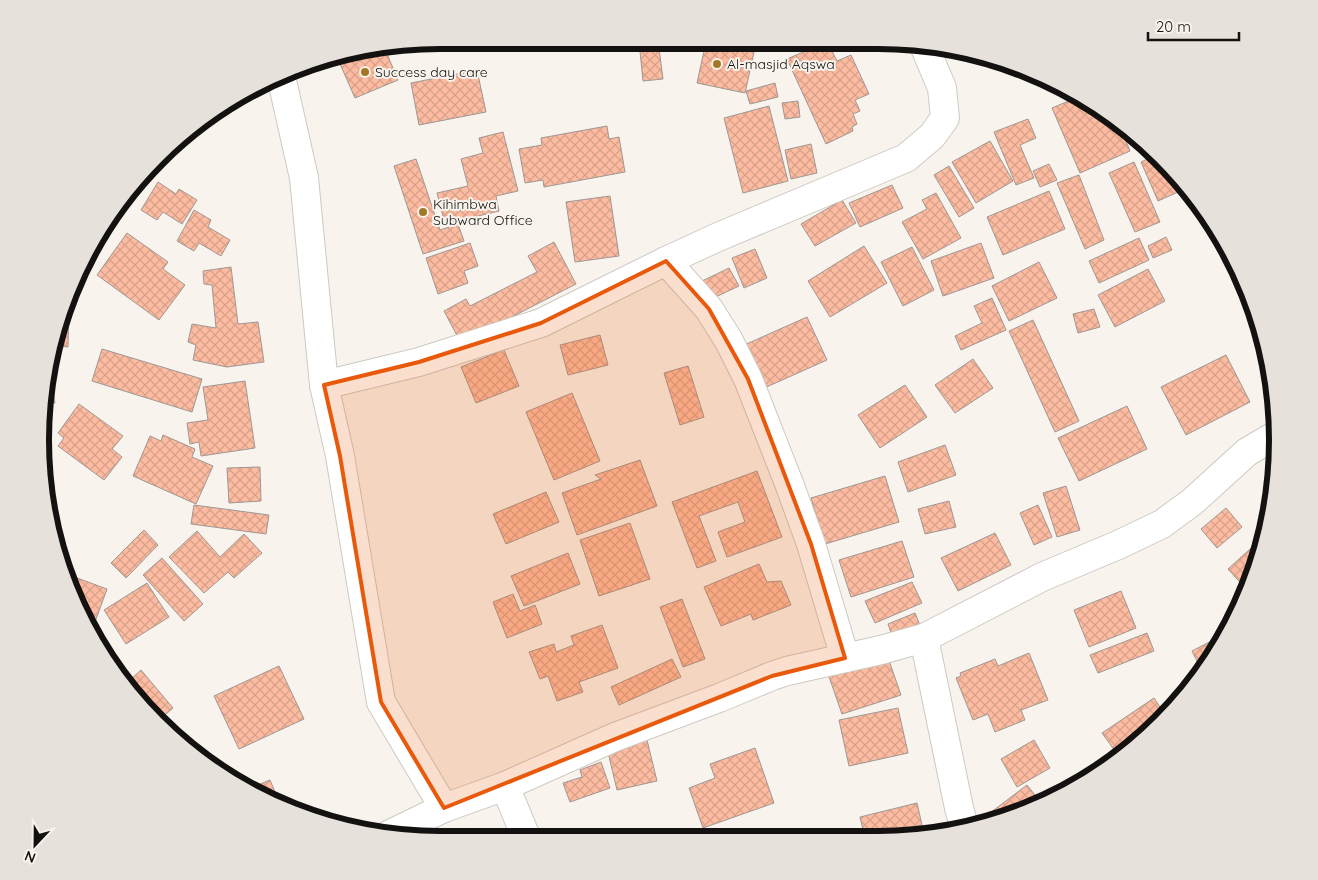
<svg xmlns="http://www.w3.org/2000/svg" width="1318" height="880" viewBox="0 0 1318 880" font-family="Quicksand,sans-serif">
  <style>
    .building { fill: url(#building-cross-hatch); stroke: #9f9794 }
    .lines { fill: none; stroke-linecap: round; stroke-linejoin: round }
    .street-casing { stroke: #cdcac3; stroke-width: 30 }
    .street { stroke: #fff; stroke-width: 28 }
    .marked { fill: #e8590c; fill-opacity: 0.2; stroke: #e8590c; stroke-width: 4; stroke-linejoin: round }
    .poi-dot { fill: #a17827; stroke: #f8f4ed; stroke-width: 2 }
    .labels { text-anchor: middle; stroke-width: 4; stroke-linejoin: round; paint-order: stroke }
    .poi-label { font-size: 14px; fill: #131210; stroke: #f8f4ed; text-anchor: start }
    .rim { fill: none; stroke: #131210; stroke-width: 6 }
  </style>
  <defs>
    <pattern id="building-cross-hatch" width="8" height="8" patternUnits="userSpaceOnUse" patternTransform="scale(1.25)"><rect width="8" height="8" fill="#fdbca1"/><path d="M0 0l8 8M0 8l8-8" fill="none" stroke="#d8a18a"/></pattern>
  </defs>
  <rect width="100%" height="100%" fill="#f8f4ed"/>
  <g class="building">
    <polygon points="706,42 727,42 755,48 745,93 697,83"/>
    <polygon points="824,43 828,43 837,61 851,55 869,94 855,100 860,111 853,114 857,124 852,127 853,131 826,144 787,59"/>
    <polygon points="659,48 663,79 643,81 640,51"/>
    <polygon points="385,49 398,80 355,98 337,57"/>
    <polygon points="952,50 965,54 960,58"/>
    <polygon points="477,70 486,112 419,125 411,83"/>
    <polygon points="1020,71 1033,75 1025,79"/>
    <polygon points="775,83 778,97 750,104 746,91"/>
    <polygon points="1078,97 1105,115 1113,132 1121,129 1130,151 1080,173 1052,108"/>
    <polygon points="798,101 800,117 785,119 782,103"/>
    <polygon points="769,106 788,181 743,193 724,118"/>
    <polygon points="1028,119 1036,138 1020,145 1034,178 1016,185 994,132"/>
    <polygon points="607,126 609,139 619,137 625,172 544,187 543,180 525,183 519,149 542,145 541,138"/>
    <polygon points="503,132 518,191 496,196 499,211 445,224 437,193 468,186 461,159 483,153 479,138"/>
    <polygon points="990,141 1013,181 976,203 952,162"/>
    <polygon points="811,144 817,173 791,179 785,150"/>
    <polygon points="1156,155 1187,188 1158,201 1141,162"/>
    <polygon points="416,159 440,230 458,224 464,241 423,254 394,166"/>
    <polygon points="1134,162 1160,222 1135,232 1109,173"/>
    <polygon points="1049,164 1057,180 1040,187 1033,171"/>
    <polygon points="949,166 974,208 959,217 934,175"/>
    <polygon points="1079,175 1104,240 1085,249 1057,183"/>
    <polygon points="158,182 176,194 179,189 197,200 182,224 163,212 157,220 141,210"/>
    <polygon points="892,185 903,208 860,227 849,203"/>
    <polygon points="1049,191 1065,229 1003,255 987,217"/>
    <polygon points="936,193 961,238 923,259 902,222 927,209 922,200"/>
    <polygon points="610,196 619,256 575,262 566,202"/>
    <polygon points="842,200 856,223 815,246 801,224"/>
    <polygon points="194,210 211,220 208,227 230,240 221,256 199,243 194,251 177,241"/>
    <polygon points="127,233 168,262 163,269 185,285 159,320 97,275"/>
    <polygon points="1166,237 1172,250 1153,258 1148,246"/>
    <polygon points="1139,238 1149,260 1099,283 1089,261"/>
    <polygon points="554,242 576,284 461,343 444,311 466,299 470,306 537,272 528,256"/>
    <polygon points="470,243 478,266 464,271 468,283 438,294 426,258"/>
    <polygon points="981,243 994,278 943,296 931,261"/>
    <polygon points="864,246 887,283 830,317 808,281"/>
    <polygon points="912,247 934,290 903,306 881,262"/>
    <polygon points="755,249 767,278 744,288 732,258"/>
    <polygon points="1039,262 1057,298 1009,321 992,286"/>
    <polygon points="231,267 238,324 258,322 264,362 227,367 193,360 196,345 188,342 192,324 216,328 212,285 204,284 203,271"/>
    <polygon points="729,268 739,286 707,301 698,283"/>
    <polygon points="1148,269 1165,301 1115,327 1098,295"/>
    <polygon points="992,298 1006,330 961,350 955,336 982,323 974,306"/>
    <polygon points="67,302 69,302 68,347 57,346"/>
    <polygon points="1094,309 1100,327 1078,333 1073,314"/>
    <polygon points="807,317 827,360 762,389 742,346"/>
    <polygon points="1033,320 1079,421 1055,432 1009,331"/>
    <polygon points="600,335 608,365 568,375 560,345"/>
    <polygon points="102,349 202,379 192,412 92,381"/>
    <polygon points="504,350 519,386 476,403 461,367"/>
    <polygon points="1226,355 1250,402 1186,435 1161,387"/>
    <polygon points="973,359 993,388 955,413 935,385"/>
    <polygon points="688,366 704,417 680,425 664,373"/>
    <polygon points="50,376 55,403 43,405"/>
    <polygon points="245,381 255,448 201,456 199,442 190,444 187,423 208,420 203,387"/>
    <polygon points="905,385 927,417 880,448 858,415"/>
    <polygon points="572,393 600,461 554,480 526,412"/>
    <polygon points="79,404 123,436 112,449 122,457 104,480 58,446 64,438 58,433"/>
    <polygon points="1127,406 1147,449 1079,481 1058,438"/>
    <polygon points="163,435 195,449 192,457 213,466 196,504 133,476 150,436 161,441"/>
    <polygon points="945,445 956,475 908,492 898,462"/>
    <polygon points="44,455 47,455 47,503"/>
    <polygon points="640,460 657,506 577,535 562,493 601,479 595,475"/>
    <polygon points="260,467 261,501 229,503 227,468"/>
    <polygon points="757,471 782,537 727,557 718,532 745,522 738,502 699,516 716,561 697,568 672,502"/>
    <polygon points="885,476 899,522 825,544 811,498"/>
    <polygon points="1275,480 1275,492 1273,498 1266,485"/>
    <polygon points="1066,486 1080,530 1057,537 1043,493"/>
    <polygon points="546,492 559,522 506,544 493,514"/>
    <polygon points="949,501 956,527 925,534 918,509"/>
    <polygon points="194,505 269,515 266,534 191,524"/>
    <polygon points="1038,505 1052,537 1034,545 1020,513"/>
    <polygon points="1226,508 1242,527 1217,548 1201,529"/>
    <polygon points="630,523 650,579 599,596 580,540"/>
    <polygon points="144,530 158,545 126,578 111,563"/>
    <polygon points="197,531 220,557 244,534 262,553 234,578 228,572 204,593 169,557"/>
    <polygon points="995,533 1011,565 958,591 941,558"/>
    <polygon points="1260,540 1263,543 1257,569 1247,590 1228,569"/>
    <polygon points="902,541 914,577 851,597 839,560"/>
    <polygon points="568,553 580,584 524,606 511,576"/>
    <polygon points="162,558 203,604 184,621 143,575"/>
    <polygon points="759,564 767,582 781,581 791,605 753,620 751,614 721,626 704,587"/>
    <polygon points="69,575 107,589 95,622 86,619"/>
    <polygon points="912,582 922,603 875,623 865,601"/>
    <polygon points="147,583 169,617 126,644 104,610"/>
    <polygon points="1121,591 1136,628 1089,647 1074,610"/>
    <polygon points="513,594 520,611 535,605 542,624 507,638 493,602"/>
    <polygon points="682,599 705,659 683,667 660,607"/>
    <polygon points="915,613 921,628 893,638 888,624"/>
    <polygon points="602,625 618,668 579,682 583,692 557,701 548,676 540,679 529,652 554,644 556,652 574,645 571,636"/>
    <polygon points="1147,633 1154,651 1098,673 1090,655"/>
    <polygon points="1225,634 1226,637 1224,640 1202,671 1192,651"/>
    <polygon points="886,652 901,695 842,714 827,671"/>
    <polygon points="1029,653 1048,700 1021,710 1025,720 995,732 988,714 973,720 956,678 961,676 960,673 995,659 998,666"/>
    <polygon points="672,659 681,677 619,705 611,687"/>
    <polygon points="279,666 304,719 239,749 214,696"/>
    <polygon points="141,670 173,708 159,720 128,682"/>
    <polygon points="1154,698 1166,716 1120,758 1102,733"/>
    <polygon points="898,708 908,753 849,766 839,720"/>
    <polygon points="646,736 657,781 617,790 606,744"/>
    <polygon points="1034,740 1050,768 1017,787 1001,759"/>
    <polygon points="755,748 774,803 703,828 689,788 715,778 710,764"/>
    <polygon points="601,762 610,788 570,802 563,783 582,777 580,770"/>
    <polygon points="270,780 280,804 263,799 248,789"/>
    <polygon points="1027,785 1042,804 981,826 978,822"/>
    <polygon points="917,803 922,825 865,838 860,817"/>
  </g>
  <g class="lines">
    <g class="street-casing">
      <g id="street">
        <polyline points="281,76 304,178 324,385 340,456 381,702 444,808"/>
        <polyline points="666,261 709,309 729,341 748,379 790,486 811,544 845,658"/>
        <polyline points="324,385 419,362 541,323 666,261 718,237 906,158 932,136 945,118 942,88 923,43"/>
        <polyline points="924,638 959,808 965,829"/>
        <polyline points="505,786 526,837"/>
        <polyline points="386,836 444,808 505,786 615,737 719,698 772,676 787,671 881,650 924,638 1042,577 1118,545 1162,524 1192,502 1247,452 1276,435"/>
      </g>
    </g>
    <use href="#street" class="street"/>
  </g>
  <path class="marked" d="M666,261l43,48 39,70 63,165 34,114 -73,18 -328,132 -63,-106 -41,-246 -16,-71 95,-23 122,-39z"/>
  <g class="poi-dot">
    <circle cx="717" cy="64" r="5"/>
    <circle cx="365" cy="72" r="5"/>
    <circle cx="423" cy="212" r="5"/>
  </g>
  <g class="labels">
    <g class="poi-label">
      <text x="727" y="69">Al-masjid Aqswa</text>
      <text x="375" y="77">Success day care</text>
      <text x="433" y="209">Kihimbwa<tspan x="433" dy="16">Subward Office</tspan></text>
    </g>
  </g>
  <path d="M0 0H1318V880H0ZM440 49H878A391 391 0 0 1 1269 440V440A391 391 0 0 1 878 831H440A391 391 0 0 1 49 440V440A391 391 0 0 1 440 49Z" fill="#e6e2db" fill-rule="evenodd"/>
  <path class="rim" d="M440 49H878A391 391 0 0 1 1269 440V440A391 391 0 0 1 878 831H440A391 391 0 0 1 49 440V440A391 391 0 0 1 440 49Z"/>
  <g transform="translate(35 845) rotate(202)" stroke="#f8f4ed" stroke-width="4" paint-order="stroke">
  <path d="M0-4L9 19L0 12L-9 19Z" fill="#131210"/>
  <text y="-8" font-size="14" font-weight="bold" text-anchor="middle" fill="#131210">N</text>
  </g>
  <path d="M1148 32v8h91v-8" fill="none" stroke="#131210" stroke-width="2.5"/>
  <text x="1156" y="32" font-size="15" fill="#131210" stroke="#f8f4ed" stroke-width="4" paint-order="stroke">20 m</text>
</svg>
